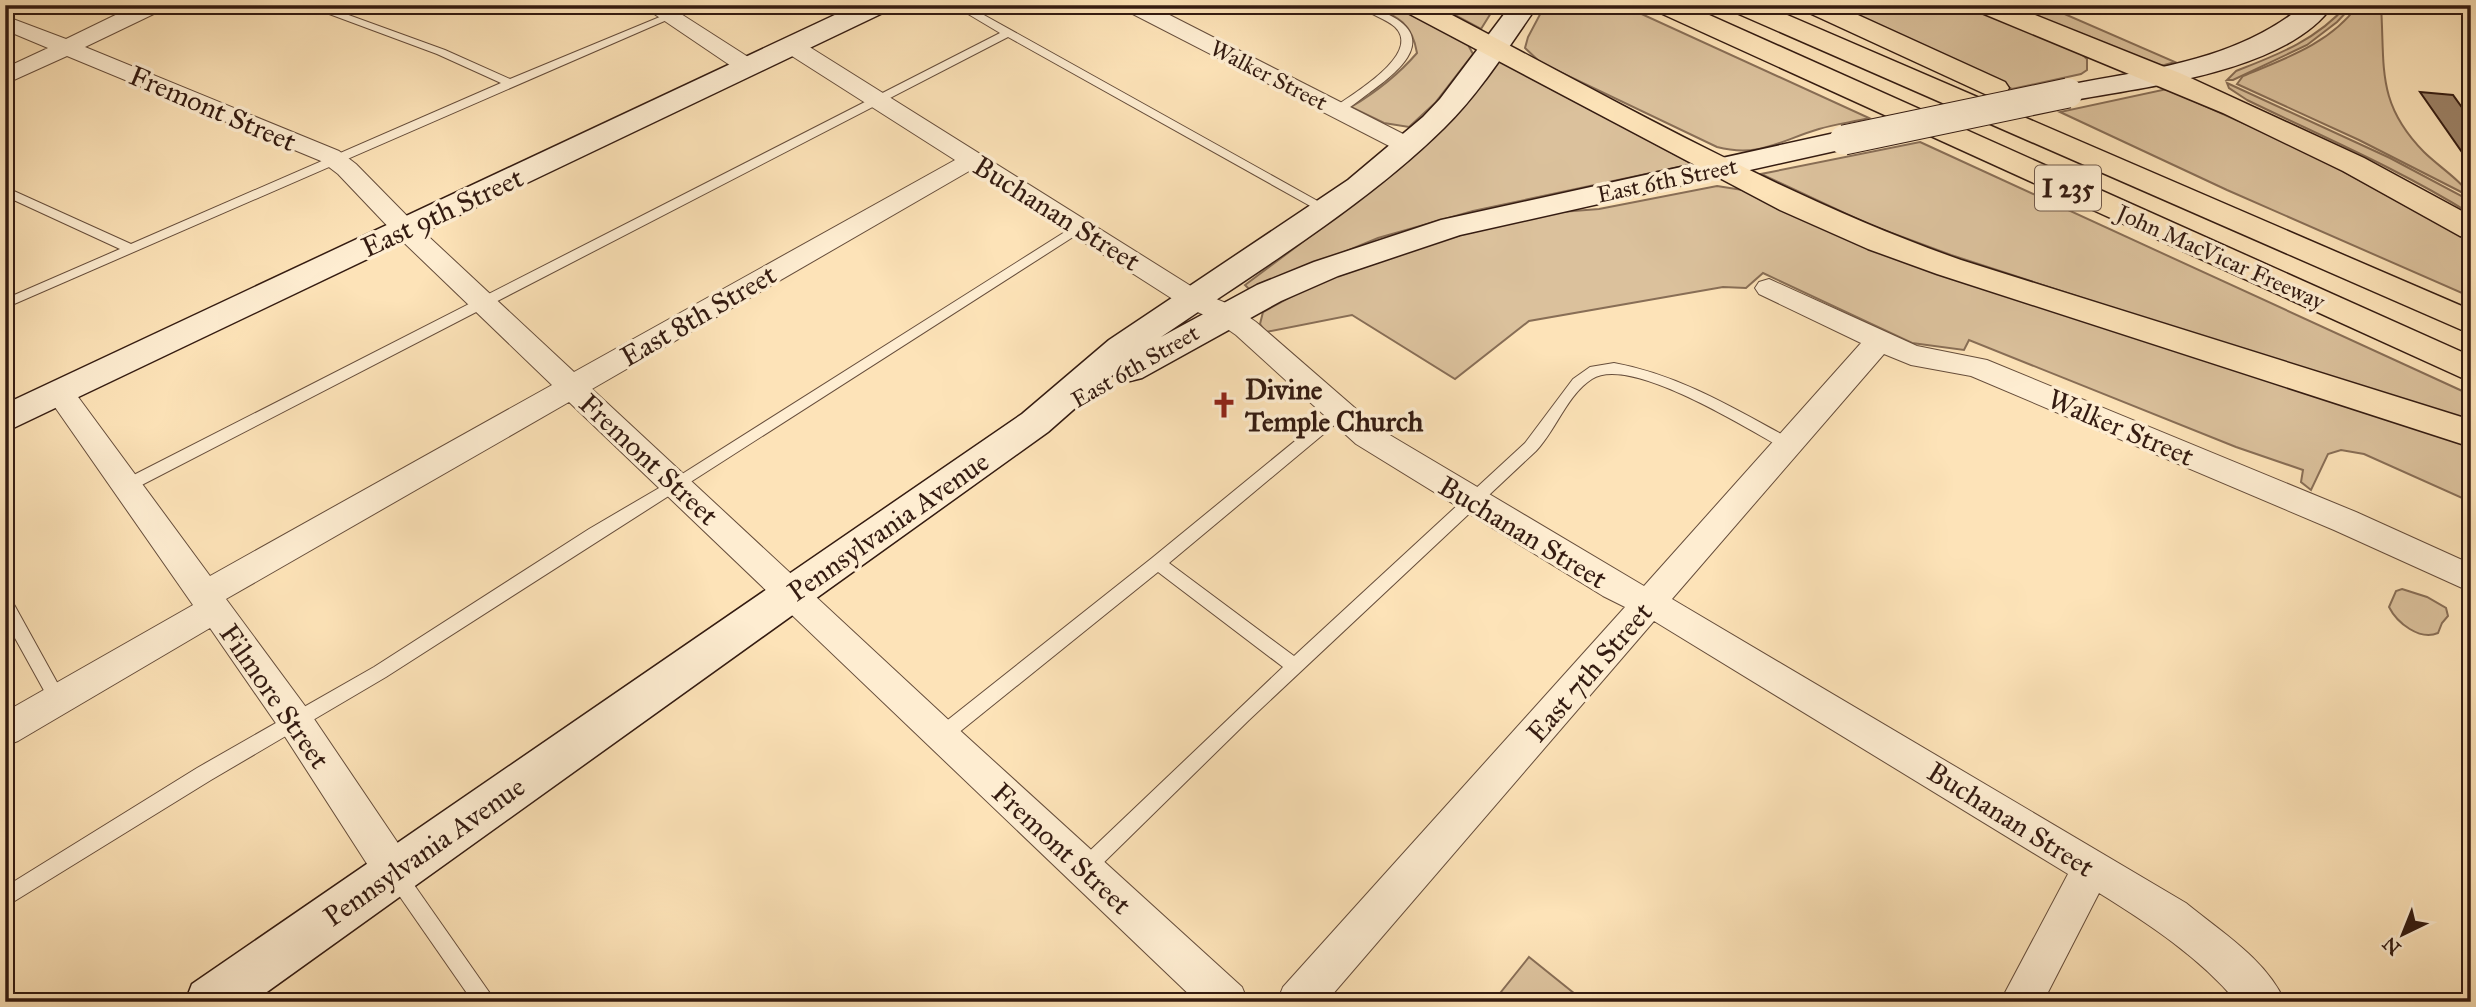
<svg xmlns="http://www.w3.org/2000/svg" width="2476" height="1007" viewBox="0 0 2476 1007" font-family="'IM FELL Great Primer',serif">
  <style>
    .green { fill: #dbc19c; stroke: #886e56; stroke-width: 2 }
    .building { fill: #9d8368; stroke: #341b11; stroke-width: 2 }
    .lines { fill: none; stroke-linecap: round; stroke-linejoin: round }
    .lane-casing { stroke: #664d3b; stroke-width: 2 }
    .street-casing { stroke: #664d3b; stroke-width: 2 }
    .secondary-casing { stroke: #341b11; stroke-width: 3 }
    .highway-casing { stroke: #341b11; stroke-width: 3 }
    .lane { fill: #feedd1; fill-rule: evenodd }
    .street { fill: #feedd1; fill-rule: evenodd }
    .secondary { fill: #feedd1; fill-rule: evenodd }
    .highway { fill: #fde3b8; fill-rule: evenodd }
    .secondary-bridge-casing { stroke: #341b11; stroke-width: 31; stroke-linecap: butt }
    .secondary-bridge { stroke: #feedd1; stroke-width: 29 }
    .labels { text-anchor: middle; stroke-width: 7; stroke-linejoin: round; paint-order: stroke }
    .far-street-label { font-size: 23px; fill: #341b11; stroke: #feedd1 }
    .shield { fill: #feedd1; stroke: #715a4b; stroke-width: 2 }
    .shield-label { font-size: 26px; font-weight: bold; fill: #341b11 }
    .street-label { font-size: 28px; fill: #341b11; stroke: #feedd1 }
    .poi-label { font-size: 28px; font-weight: bold; fill: #341b11; stroke: #feedd1; text-anchor: start }
  </style>
  <rect width="100%" height="100%" fill="#fde3b8"/>
  <filter id="stains"><feTurbulence type="fractalNoise" baseFrequency=".00286" numOctaves="4"/><feColorMatrix values="0 0 0 0 .2 0 0 0 0 .09 0 0 0 0 .02 0 0 0 .5 -.17"/></filter>
  <radialGradient id="worn" r=".72"><stop offset=".6" stop-color="#630" stop-opacity="0"/><stop offset="1" stop-color="#630" stop-opacity=".3"/></radialGradient>
  <g class="green">
    <path d="M1372,5h26l69,38 6,11 -38,49 -26,24 -25,-4 -33,-16c25,-15 47,-32 66,-54 -5,-30 -19,-36 -45,-48z"/>
    <polygon points="1436,5 1496,5 1481,29"/>
    <path d="M1545,5h77l247,113c-16,4 -33,6 -50,11 -38,11 -59,29 -102,18l-176,-84 -16,-15 3,-11z"/>
    <path d="M1830,5c43,0 87,-4 129,0 19,2 116,41 128,54v11l-6,4 -69,15z"/>
    <polygon points="1998,5 2044,5 2175,62 2161,66"/>
    <path d="M2347,5h6l-16,17 -30,23 -74,35h-6l9,-9c41,-16 81,-31 111,-66z"/>
    <path d="M2358,5h23c4,63 -5,98 43,147 14,14 38,29 47,45l-112,-57 -122,-56 6,-8c41,-17 87,-32 115,-71z"/>
    <polygon points="1497,62 1503,62 1693,164 1473,211 1378,238 1257,288 1249,289 1245,285 1348,208"/>
    <path d="M2227,83l163,75 81,43v13c-72,-45 -148,-77 -224,-114l-18,-12z"/>
    <polygon points="2167,89 2310,153 2471,241 2471,297 2227,190 2060,112"/>
    <polygon points="1920,142 2471,395 2471,425 1951,255 1870,225 1761,174"/>
    <polygon points="1717,186 1749,191 1998,293 2224,364 2471,445 2471,502 2364,454 2341,450 2328,454 2311,490 2301,482 2303,470 2236,447 1969,340 1964,350 1912,343 1763,273 1746,288 1723,287 1529,321 1455,379 1352,315 1266,332 1260,324 1263,312 1305,289 1382,258 1474,231 1548,213 1599,209"/>
    <path d="M2402,589l25,8 19,11 2,8 -6,7 -4,10c-18,8 -41,-10 -49,-26l7,-16z"/>
    <polygon points="1529,957 1585,1002 1493,1002"/>
  </g>
  <polygon class="building" points="2420,92 2453,95 2471,120 2471,165"/>
  <g class="lines">
    <g class="lane-casing">
      <g id="lane">
        <polygon points="305,5 321,5 445,50 510,79 667,14 676,16 5,308 5,299 120,249 5,196 5,187 131,244 501,83 437,54"/>
        <polygon points="953,5 966,5 1332,209 1331,212 1321,212 1008,37 132,490 120,490 118,486 120,482 1000,33"/>
        <path d="M1358,5c14,0 22,5 35,12 45,25 1,58 -24,76 -10,7 -21,17 -32,21l-4,-2v-4c18,-13 90,-54 62,-81 -10,-9 -27,-13 -37,-22z"/>
        <polygon points="1079,223 1085,227 1084,230 386,677 211,780 5,907 5,887 197,768 374,667 589,529 671,481"/>
        <path d="M1614,363c66,12 123,47 180,78l3,4 -3,4h-10c-36,-20 -155,-95 -192,-70 -25,16 -36,51 -56,72l-287,269 -157,154 -7,3 -7,-3 -3,-6 3,-6 205,-195 -125,-95 -211,170 -6,2 -6,-2 -3,-6 3,-6 217,-172 182,-149h10l2,4 -2,4 -175,146 125,93 231,-213 48,-64 17,-12z"/>
        <polygon points="5,597 11,599 64,695 67,700 64,705 58,708 52,705 5,620"/>
        <polygon points="396,866 403,869 496,1002 473,1002 389,881 386,875 389,869"/>
      </g>
    </g>
    <g class="street-casing">
      <g id="street">
        <path d="M136,5h29l-3,5 -77,37 254,104 17,13 58,59 160,149 381,-212 -171,-109 -3,-5 3,-5h16l402,252 31,13 23,16 122,106 266,158 217,-243 -102,-49 -4,-6 4,-6 10,-3 148,67 70,14 369,152 115,52v28l-137,-62 -363,-154 -60,-11 -27,-11 -212,245 514,304c34,28 81,57 99,99h-48c-38,-45 -88,-78 -138,-109l-56,109h-43l68,-128 -414,-253 -328,381h-49l6,-15 342,-380 -22,-11 -247,-152 -120,-109 -23,-16 -31,-14 -211,-135 -379,219 362,336 288,262 6,15h-51l-628,-600 -343,197 82,111 100,148 5,13 -5,13 -14,5 -14,-5 -98,-152 -72,-104 -192,113 -13,5v-34l188,-107 -143,-205 -5,-7 5,-7 10,-3 10,3 140,190 342,-191 -156,-150 -58,-61 -17,-13 -254,-105 -62,28v-16l43,-20 -43,-18v-14l61,23z"/>
        <polygon points="641,5 667,5 756,62 759,67 756,72 740,72"/>
        <polygon points="1122,5 1150,5 1415,140 1418,145 1415,150 1406,152 1397,150 1125,10"/>
      </g>
    </g>
    <g class="secondary-casing">
      <g id="secondary">
        <polygon points="856,5 891,5 887,11 5,432 5,404"/>
        <path d="M1511,5h27c-29,41 -58,88 -94,123 -80,79 -190,145 -283,209l96,-52 57,-23 127,-42 403,-89 10,3 5,6 -5,6 -10,3 -384,86 -122,41 -57,25 -139,77 -12,3 -12,-3 -3,-5 -67,59 -795,570h-68l7,-18 830,-570 87,-74 239,-160 75,-63 17,-18z"/>
        <path d="M2304,5h29c-46,67 -190,82 -265,96l-10,-2 -4,-6 4,-6 10,-2c83,-16 168,-24 236,-80z"/>
      </g>
    </g>
    <g class="highway-casing">
      <g id="highway">
        <path d="M1400,5h33c173,90 344,190 528,255l510,160v27l-534,-173 -69,-25 -88,-39 -376,-199z"/>
        <polygon points="1652,5 1687,5 2471,356 2471,382 1656,11"/>
        <polygon points="1728,5 1764,5 2471,310 2471,334 1732,11"/>
        <polygon points="1801,5 1836,5 2005,82 2009,88 2005,94 1995,96 1985,94 1805,11"/>
        <polygon points="1973,5 2010,5 2182,74 2364,158 2471,216 2471,239 2460,236 2343,171 2223,113 1977,11"/>
      </g>
    </g>
    <use href="#lane" class="lane"/>
    <use href="#street" class="street"/>
    <use href="#secondary" class="secondary"/>
    <use href="#highway" class="highway"/>
    <g class="secondary-bridge-casing">
      <polyline id="secondary-bridge" points="1844,140 2068,93"/>
    </g>
    <use href="#secondary-bridge" class="secondary-bridge"/>
  </g>
  <defs>
    <g id="church-bare" transform="scale(2.1)"><path d="M-1.2-6h2.4v3.5h3.3v2.4h-3.3V6h-2.4V-.1h-3.3v-2.4h3.3Z" fill="#8f2418" stroke="#feedd1" stroke-width="2.5" paint-order="stroke"/></g>
  </defs>
  <g fill-rule="evenodd">
    <use href="#church-bare" x="1224" y="405"/>
  </g>
  <g class="labels">
    <g class="far-street-label">
      <text transform="translate(1269 75) rotate(27)" y="8">Walker Street</text>
      <text transform="translate(1667 180) rotate(-12)" y="8">East 6th Street</text>
      <text transform="translate(2221 257) rotate(24)" y="8">John MacVicar Freeway</text>
      <text transform="translate(1135 366) rotate(-30)" y="8">East 6th Street</text>
    </g>
    <rect class="shield" x="2035" y="165.5" width="66" height="45" rx="5"/>
    <g class="shield-label">
      <text x="2068" y="197">I 235</text>
    </g>
    <g class="street-label">
      <text transform="translate(213 108) rotate(23)" y="10">Fremont Street</text>
      <text transform="translate(442 212) rotate(-25)" y="10">East 9th Street</text>
      <text transform="translate(1057 213) rotate(32)" y="10">Buchanan Street</text>
      <text transform="translate(698 315) rotate(-30)" y="10">East 8th Street</text>
      <text transform="translate(2121 427) rotate(23)" y="10">Walker Street</text>
      <text transform="translate(649 459) rotate(43)" y="10">Fremont Street</text>
      <text transform="translate(888 526) rotate(-35)" y="10">Pennsylvania Avenue</text>
      <text transform="translate(1523 532) rotate(31)" y="10">Buchanan Street</text>
      <text transform="translate(1589 672) rotate(-49)" y="10">East 7th Street</text>
      <text transform="translate(275 696) rotate(55)" y="10">Filmore Street</text>
      <text transform="translate(2011 819) rotate(32)" y="10">Buchanan Street</text>
      <text transform="translate(1062 848) rotate(43)" y="10">Fremont Street</text>
      <text transform="translate(424 851) rotate(-35)" y="10">Pennsylvania Avenue</text>
    </g>
    <g class="poi-label">
      <text x="1245" y="399">Divine<tspan x="1245" dy="32">Temple Church</tspan></text>
    </g>
  </g>
  <rect width="2476" height="1007" fill="none" stroke="#fde3b8" stroke-width="28"/>
  <rect x="7" y="7" width="2462" height="993" fill="none" stroke="#341b11" stroke-width="3.5"/>
  <rect x="14" y="14" width="2448" height="979" fill="none" stroke="#341b11" stroke-width="2"/>
  <g transform="translate(2403 934) rotate(223)" stroke="#feedd1" stroke-width="5" paint-order="stroke">
  <path d="M0-5L12 26L0 18L-12 26Z" fill="#341b11"/>
  <text y="-10" font-size="19" font-weight="bold" text-anchor="middle" fill="#341b11">N</text>
  </g>
  <rect width="100%" height="100%" filter="url(#stains)"/>
  <rect width="100%" height="100%" fill="url(#worn)"/>
</svg>
